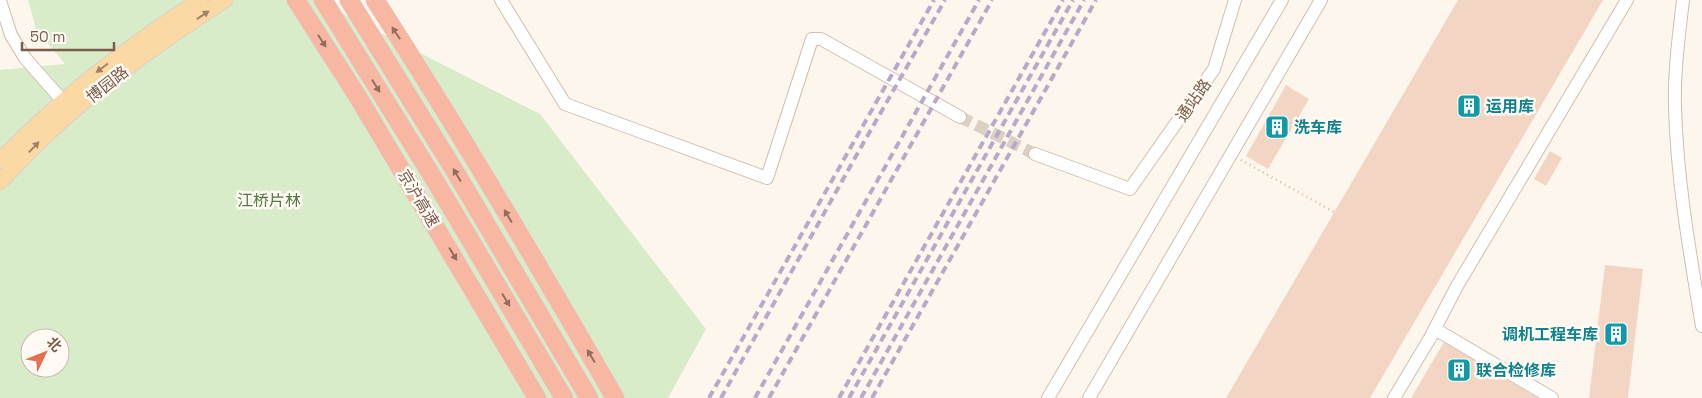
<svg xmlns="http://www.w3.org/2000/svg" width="1702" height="398" viewBox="0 0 1702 398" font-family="'Space Grotesk','Noto Sans SC',sans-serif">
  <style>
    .green { fill: #d8ecc9; fill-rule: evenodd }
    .building { fill: #f3d5c3 }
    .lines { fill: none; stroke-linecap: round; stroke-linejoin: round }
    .minor-tunnel { stroke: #dcd0c4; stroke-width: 12; stroke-dasharray: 12 6; stroke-linecap: butt }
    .minor-casing { stroke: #d1beb0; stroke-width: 14 }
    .major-casing { stroke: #dad1cd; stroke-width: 17 }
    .highway-casing { stroke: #dad1cd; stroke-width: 19 }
    .path { stroke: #d9b8a5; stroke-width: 2.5; stroke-dasharray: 1 4; stroke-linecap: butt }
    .minor { stroke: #fff; stroke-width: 12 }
    .major { stroke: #fbd9a5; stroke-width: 15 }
    .highway { stroke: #f7b7a3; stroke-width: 18 }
    .rail { stroke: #b9a8c9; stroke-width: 4; stroke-dasharray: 8 5; stroke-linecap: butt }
    .oneway { fill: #a18267 }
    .oneway2 { fill: #936e5e }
    .labels { text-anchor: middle; stroke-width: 5; stroke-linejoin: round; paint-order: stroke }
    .street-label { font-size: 16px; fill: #7a5c4d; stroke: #fffaf3 }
    .culture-label { font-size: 16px; font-weight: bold; fill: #0d838f; stroke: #fffaf3; text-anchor: start }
    .park-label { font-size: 16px; fill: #537a41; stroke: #fffaf3 }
  </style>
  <rect width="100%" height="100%" fill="#fdf6ec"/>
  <path class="green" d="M28,0h288l224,114 166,215 -38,69h-668v-328l65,-6 -29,-35zM30,338h30v30h-30z"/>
  <g class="building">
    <polygon points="1458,0 1603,0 1370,398 1226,398"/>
    <polygon points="1286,85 1309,99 1268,169 1246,156"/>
    <polygon points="1550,151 1562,158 1546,186 1534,179"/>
    <polygon points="1605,265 1643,269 1628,398 1589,398"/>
    <polygon points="1444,342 1538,398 1411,398"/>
  </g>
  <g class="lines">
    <polyline class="minor-tunnel" points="960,117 1035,154"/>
    <g class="minor-casing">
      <g id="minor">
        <polyline points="501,0 565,104 767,178 812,39 821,39 960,117"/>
        <path d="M1683,0c-4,35 -9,71 -8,107 2,74 15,147 27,219"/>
        <polyline points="0,1 11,35 25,58 68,107"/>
        <polyline points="1035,154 1130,189 1214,69 1235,0"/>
        <polyline points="1435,329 1552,398"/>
        <polyline points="1048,398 1282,0"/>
        <polyline points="1089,398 1321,0"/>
        <polyline points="1394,398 1430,338 1457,286 1627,0"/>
      </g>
    </g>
    <g class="major-casing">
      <g id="major">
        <path d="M0,161c60,-63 127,-114 200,-161"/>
        <path d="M0,182c14,-14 28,-30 43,-44 54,-52 119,-97 182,-138"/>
      </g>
    </g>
    <g class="highway-casing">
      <g id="highway">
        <polyline points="296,0 358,97 537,398"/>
        <polyline points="323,0 434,179 564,398"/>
        <polyline points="349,0 453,168 589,398"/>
        <path d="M375,0c84,130 163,264 240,398"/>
      </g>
    </g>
    <polyline class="path" points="1241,160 1334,212"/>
    <use href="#minor" class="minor"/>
    <use href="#major" class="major"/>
    <use href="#highway" class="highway"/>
    <g class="rail">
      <polyline points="709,398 934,0"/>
      <polyline points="721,398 856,156 945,0"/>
      <polyline points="755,398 979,0"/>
      <polyline points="769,398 992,0"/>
      <polyline points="839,398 1063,0"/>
      <polyline points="849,398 1073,0"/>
      <polyline points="861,398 1084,0"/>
      <polyline points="872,398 1096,0"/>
    </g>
  </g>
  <defs><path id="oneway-solid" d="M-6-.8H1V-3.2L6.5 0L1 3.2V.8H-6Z" transform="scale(1.25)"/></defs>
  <g class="oneway">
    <use href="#oneway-solid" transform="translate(203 15) rotate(-34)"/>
    <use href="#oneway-solid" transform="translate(102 68) rotate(143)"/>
    <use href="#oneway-solid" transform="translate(34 147) rotate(-46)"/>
  </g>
  <g class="oneway2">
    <use href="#oneway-solid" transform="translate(396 33) rotate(-123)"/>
    <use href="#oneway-solid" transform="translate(322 41) rotate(57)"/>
    <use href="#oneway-solid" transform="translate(376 86) rotate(58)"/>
    <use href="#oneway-solid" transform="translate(457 175) rotate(-121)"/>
    <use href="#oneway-solid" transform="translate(508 216) rotate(-121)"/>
    <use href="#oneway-solid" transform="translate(453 254) rotate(59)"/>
    <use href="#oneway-solid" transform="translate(506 300) rotate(59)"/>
    <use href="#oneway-solid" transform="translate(591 356) rotate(-121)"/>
  </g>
  <defs>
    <g id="building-square" transform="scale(1.25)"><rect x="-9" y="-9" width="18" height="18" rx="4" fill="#0f9aa8" stroke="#fffaf3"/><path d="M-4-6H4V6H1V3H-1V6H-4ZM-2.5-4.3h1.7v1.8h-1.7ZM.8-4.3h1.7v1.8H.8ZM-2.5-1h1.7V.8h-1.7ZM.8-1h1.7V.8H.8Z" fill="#fff"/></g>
  </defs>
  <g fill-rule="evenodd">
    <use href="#building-square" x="1469" y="106"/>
    <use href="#building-square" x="1277" y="127"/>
    <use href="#building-square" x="1616" y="334"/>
    <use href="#building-square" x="1459" y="370"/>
  </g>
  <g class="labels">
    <g class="street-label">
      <text transform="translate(107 84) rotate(-38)" y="6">博园路</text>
      <text transform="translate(1193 100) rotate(-55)" y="6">通站路</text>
      <text transform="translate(419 198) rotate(59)" y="6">京沪高速</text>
    </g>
    <g class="culture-label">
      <text x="1486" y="112">运用库</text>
      <text x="1294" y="133">洗车库</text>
      <text x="1598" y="340" text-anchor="end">调机工程车库</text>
      <text x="1476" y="376">联合检修库</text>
    </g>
    <g class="park-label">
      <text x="269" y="206">江桥片林</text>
    </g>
  </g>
  <g transform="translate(45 353) rotate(47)"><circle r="24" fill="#fffaf3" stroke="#cabbb1"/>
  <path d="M0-4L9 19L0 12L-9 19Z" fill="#e76f51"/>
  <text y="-8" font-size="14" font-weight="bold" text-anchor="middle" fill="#7a5c4d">北</text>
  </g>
  <path d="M22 42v8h92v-8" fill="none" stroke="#7a5c4d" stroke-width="2.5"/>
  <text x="30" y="42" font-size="15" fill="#7a5c4d" stroke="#fffaf3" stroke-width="4" paint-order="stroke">50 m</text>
</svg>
